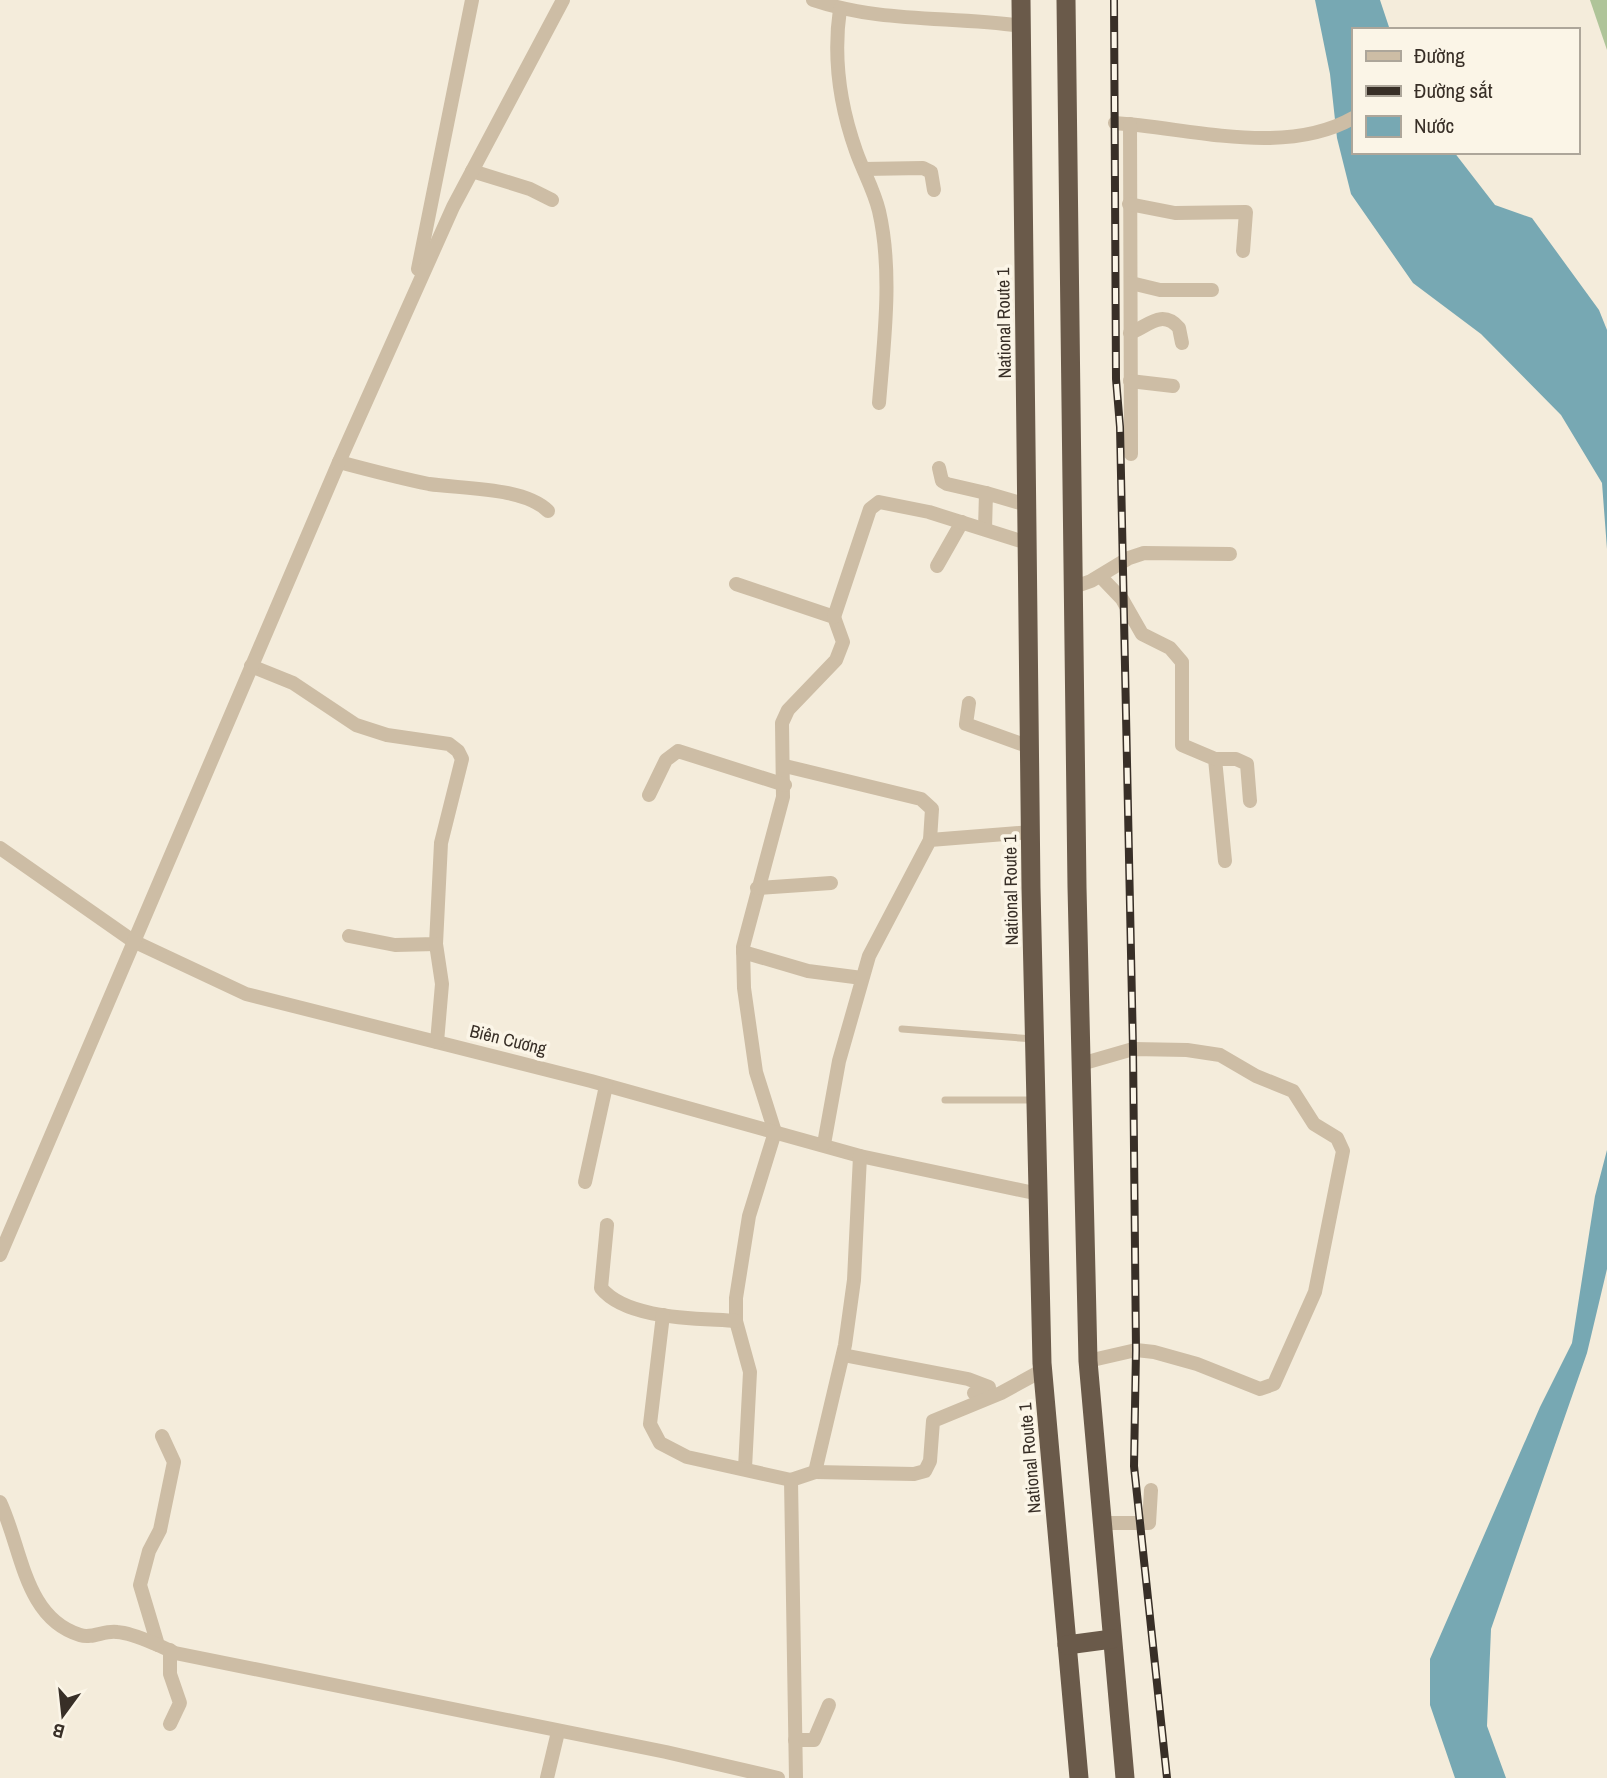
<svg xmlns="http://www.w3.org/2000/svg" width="1607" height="1778" viewBox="0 0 1607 1778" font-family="'Archivo Narrow',sans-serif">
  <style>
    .green { fill: #afc499 }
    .water { fill: #77a8b3 }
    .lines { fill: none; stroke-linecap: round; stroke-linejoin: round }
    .service { stroke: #cdbda5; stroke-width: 7 }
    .minor { stroke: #cdbda5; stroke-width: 14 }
    .trunk { stroke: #6a5a4a; stroke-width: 19 }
    .rail-casing { stroke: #382f27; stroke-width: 8 }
    .rail { stroke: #fbf5e7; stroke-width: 5; stroke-dasharray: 16; stroke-linecap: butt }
    .labels { text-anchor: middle; stroke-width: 7; stroke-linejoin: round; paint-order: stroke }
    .street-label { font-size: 18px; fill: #382f27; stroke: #fbf5e7 }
  </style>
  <rect width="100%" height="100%" fill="#f4ecdb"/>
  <polygon class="green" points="1590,0 1607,0 1607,50"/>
  <g class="water">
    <polygon points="1315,0 1380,0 1390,30 1353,30 1353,152 1454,152 1495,205 1532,218 1599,310 1607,330 1607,549 1602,483 1561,415 1481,334 1413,283 1351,194 1337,138 1330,74"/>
    <polygon points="1607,1150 1607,1269 1587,1353 1491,1629 1487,1726 1506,1778 1455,1778 1430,1705 1430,1659 1540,1407 1572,1343 1595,1196"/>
  </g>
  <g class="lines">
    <g class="service">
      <polyline points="902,1029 1034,1039"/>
      <polyline points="945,1100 1036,1100"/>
    </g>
    <g class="minor">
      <path d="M813,0c67,23 138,16 208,26"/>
      <path d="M840,9c-7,48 0,97 16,142 7,20 18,39 23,60 14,61 5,130 0,192"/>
      <path d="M1115,123c76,5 169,34 238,-5"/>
      <polyline points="1130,124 1131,454"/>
      <polyline points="864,169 923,168 931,172 934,190"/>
      <polyline points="472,171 530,189 552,200"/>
      <polyline points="1129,204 1175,213 1246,212 1243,251"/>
      <polyline points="418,269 472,0"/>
      <polyline points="1131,283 1160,290 1212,290"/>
      <path d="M1130,333c17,-6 32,-25 49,-5l3,15"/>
      <polyline points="1130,381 1173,386"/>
      <path d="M339,462c30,8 60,16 90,22 33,5 95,3 119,27"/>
      <polyline points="939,468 942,481 947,484 986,493"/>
      <polyline points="985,529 986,493 1027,505"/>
      <polyline points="937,566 962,522"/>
      <polyline points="1100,576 1122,599 1142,634 1170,648 1182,662 1182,745 1215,759 1225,861"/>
      <polyline points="736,584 834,617 843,642 836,660 788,710 782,723 783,797 743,947 744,988 756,1072 775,1132 749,1216 736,1298 736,1321 750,1372 745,1468"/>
      <polyline points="1074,587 1091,581 1129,558 1144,553 1230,554"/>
      <polyline points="834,617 870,509 879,502 929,512 1027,543"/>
      <polyline points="251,666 293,683 356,725 387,735 449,744 458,751 462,759 441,843 436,944 395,945 349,936"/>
      <polyline points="969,703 966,724 1030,747"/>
      <polyline points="1215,759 1236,759 1247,764 1250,801"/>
      <polyline points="785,766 921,799 932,809 930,840"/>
      <polyline points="649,795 666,760 678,751 785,785"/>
      <polyline points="0,848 133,941 246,994 591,1081 860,1156 1039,1194"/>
      <polyline points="757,888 831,883"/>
      <polyline points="436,944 442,984 437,1042"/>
      <polyline points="743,952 808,971 862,978"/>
      <polyline points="1081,1064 1133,1049 1187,1050 1220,1055 1256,1076 1293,1091 1314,1124 1337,1138 1343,1151 1315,1292 1274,1384 1260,1389 1197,1364 1154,1352 1136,1350 1088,1361"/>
      <polyline points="824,1144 839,1061 869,956 930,840 1031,832"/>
      <polyline points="585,1182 606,1086"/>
      <path d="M607,1225l-6,63c26,32 97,30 135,33"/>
      <polyline points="0,1255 339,462 453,207 563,0"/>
      <polyline points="663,1315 650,1424 660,1443 687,1457 791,1480"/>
      <polyline points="843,1355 968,1379 989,1387 974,1393"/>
      <polyline points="162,1436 174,1462 160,1530 149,1551 140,1585 158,1645 175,1653 666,1752 778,1778"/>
      <polyline points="815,1472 914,1474 925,1471 930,1461 933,1421 1001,1393 1043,1370"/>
      <path d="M0,1502c22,46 24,116 80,133 12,4 25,-5 37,-3 14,1 29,8 41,13"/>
      <polyline points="1102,1523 1149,1523 1151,1490"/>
      <polyline points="170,1724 180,1703 170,1674 170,1650"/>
      <polyline points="795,1740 814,1740 829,1705"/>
      <polyline points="547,1778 558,1732"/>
      <polyline points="796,1778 791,1480 815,1472 845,1345 854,1280 860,1156"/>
    </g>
    <g class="trunk">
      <polyline points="1021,0 1031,888 1042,1363 1079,1778"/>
      <polyline points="1066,0 1077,887 1088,1361 1125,1778"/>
      <polyline points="1067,1645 1112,1639"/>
    </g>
    <g class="rail-casing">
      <polyline id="rail" points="1114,0 1116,379 1120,427 1133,1049 1136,1350 1134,1466 1167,1778"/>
    </g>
    <use href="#rail" class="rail"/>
  </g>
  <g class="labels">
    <g class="street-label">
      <text transform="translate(1004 323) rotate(-91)" y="6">National Route 1</text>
      <text transform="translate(1011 890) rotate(-91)" y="6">National Route 1</text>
      <text transform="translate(508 1040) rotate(14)" y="6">Biên Cương</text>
      <text transform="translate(1030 1458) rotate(-95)" y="6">National Route 1</text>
    </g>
  </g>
  <rect x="1352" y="28" width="228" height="126" fill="#fbf5e7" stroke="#ada69a" stroke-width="2"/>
  <rect x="1366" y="51" width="35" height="10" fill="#cdbda5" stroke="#ada69a" stroke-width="2"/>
  <text x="1414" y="63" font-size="21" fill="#382f27">Đường</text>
  <rect x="1366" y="86" width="35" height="10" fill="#382f27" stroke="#ada69a" stroke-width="2"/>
  <text x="1414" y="98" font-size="21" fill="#382f27">Đường sắt</text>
  <rect x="1366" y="116" width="35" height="21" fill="#77a8b3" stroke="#ada69a" stroke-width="2"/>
  <text x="1414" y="133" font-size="21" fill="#382f27">Nước</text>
  <g transform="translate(63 1715) rotate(195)" stroke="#fbf5e7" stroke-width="5" paint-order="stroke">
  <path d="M0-5L12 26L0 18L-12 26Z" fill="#382f27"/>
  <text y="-10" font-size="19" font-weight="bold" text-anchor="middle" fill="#382f27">B</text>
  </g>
</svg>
